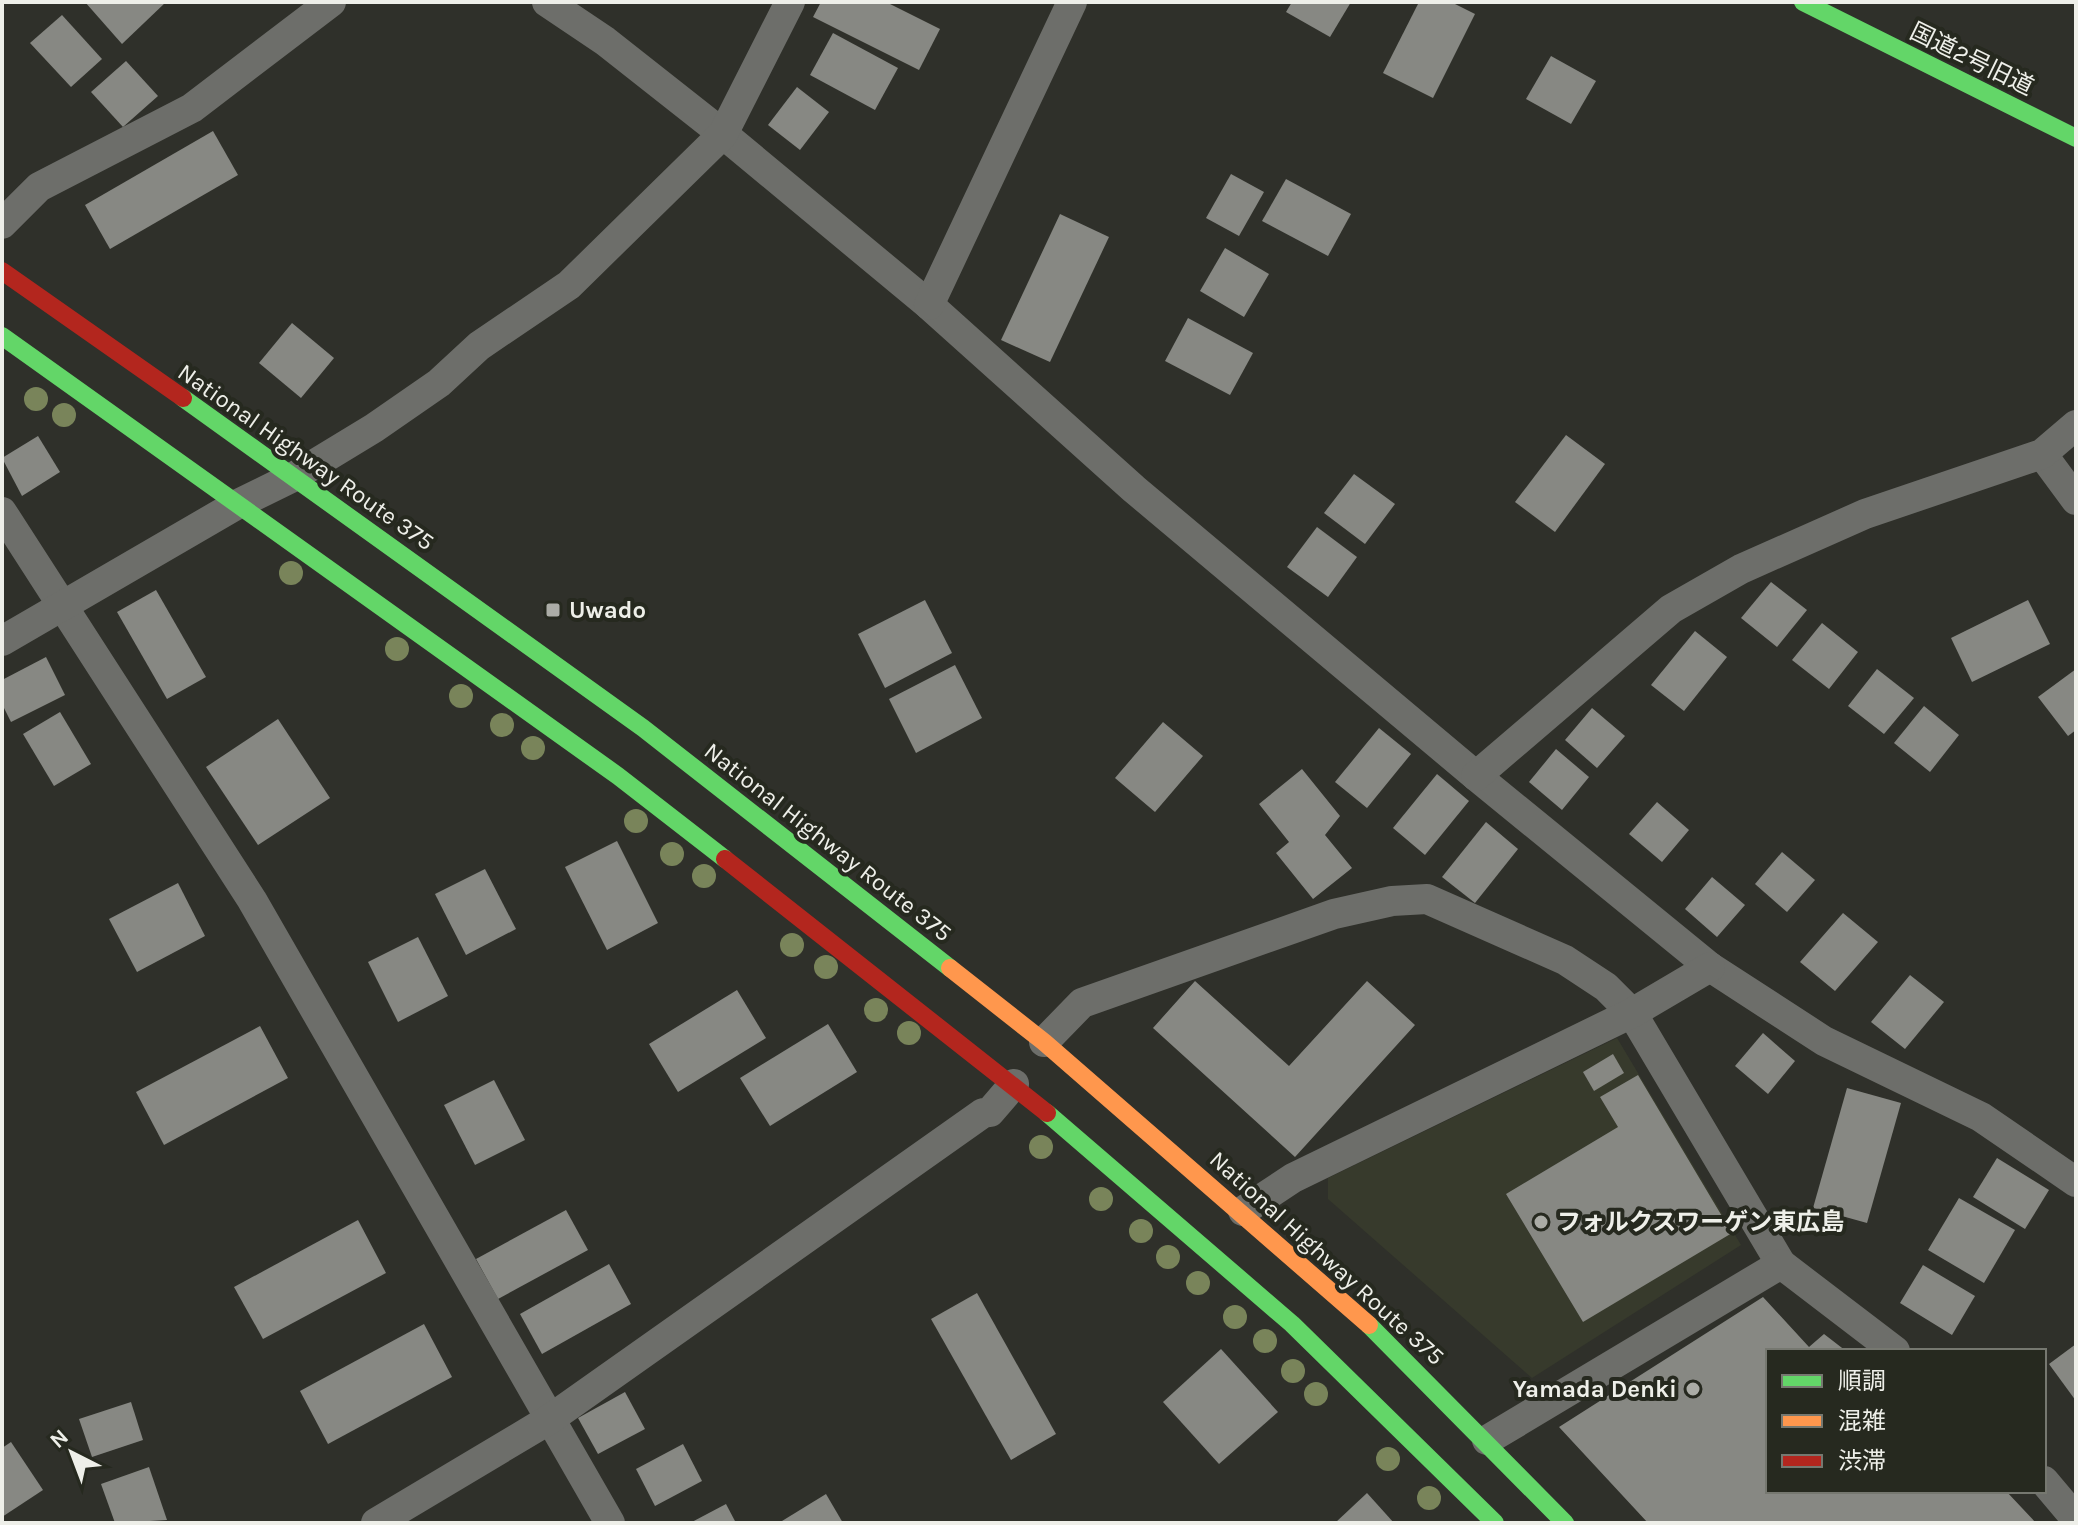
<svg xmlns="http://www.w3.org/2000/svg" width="2078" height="1525" viewBox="0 0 2078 1525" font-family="Karla,'Noto Sans JP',sans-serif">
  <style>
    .built { fill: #373a2c }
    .building { fill: #878883 }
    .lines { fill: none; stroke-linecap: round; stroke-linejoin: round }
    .street { stroke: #6d6e6a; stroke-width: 30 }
    .fast { stroke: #63d668; stroke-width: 18 }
    .slow { stroke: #ff974d; stroke-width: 18 }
    .jam { stroke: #b3261e; stroke-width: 18 }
    .tree { fill: #79845a }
    .poi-dot { fill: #abaca6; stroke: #26291f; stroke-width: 3 }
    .labels { text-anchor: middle; stroke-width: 8; stroke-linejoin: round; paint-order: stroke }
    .street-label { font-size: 24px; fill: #eeefe9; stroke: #26291f }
    .poi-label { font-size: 24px; font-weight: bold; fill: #eeefe9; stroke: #26291f; text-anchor: start }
  </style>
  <rect width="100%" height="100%" fill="#2f302a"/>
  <polygon class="built" points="1617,1038 1741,1245 1532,1378 1328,1199 1328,1178"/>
  <g class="building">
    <polygon points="85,2 166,2 122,44"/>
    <polygon points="821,2 886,2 940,29 919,70 813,17"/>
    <polygon points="1292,2 1351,2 1330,37 1286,12"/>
    <polygon points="1419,2 1451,2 1475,14 1433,98 1383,73"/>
    <polygon points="62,15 102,59 71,87 30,43"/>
    <polygon points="833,33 898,68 875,110 810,75"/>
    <polygon points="1551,56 1596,81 1571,124 1526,99"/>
    <polygon points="126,61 158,96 123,127 91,92"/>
    <polygon points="797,87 829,112 800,150 768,125"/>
    <polygon points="213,131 238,175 110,249 85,205"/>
    <polygon points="1231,174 1264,192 1239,236 1206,218"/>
    <polygon points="1286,179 1351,214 1328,256 1262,221"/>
    <polygon points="1060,214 1109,237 1050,362 1001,340"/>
    <polygon points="1225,248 1269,274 1244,317 1200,291"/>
    <polygon points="1188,318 1253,353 1230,395 1165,361"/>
    <polygon points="292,323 334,358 301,398 259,363"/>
    <polygon points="1566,435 1605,464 1555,532 1515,502"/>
    <polygon points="38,436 60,472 22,496 2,458"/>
    <polygon points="1354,474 1395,504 1365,544 1324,513"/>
    <polygon points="1317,527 1357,557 1328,597 1287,567"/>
    <polygon points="1771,582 1807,610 1777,647 1741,618"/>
    <polygon points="156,590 206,677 167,699 117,612"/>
    <polygon points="925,600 952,653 885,688 858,634"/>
    <polygon points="2028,600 2050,644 1972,682 1951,638"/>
    <polygon points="1822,623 1858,652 1829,689 1792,660"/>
    <polygon points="1695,631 1727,657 1684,711 1651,685"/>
    <polygon points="46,657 65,695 11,722 2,704 2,680"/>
    <polygon points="955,665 982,718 916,753 889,699"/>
    <polygon points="1877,669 1914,698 1884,734 1848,706"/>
    <polygon points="2076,669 2076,730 2068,736 2038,697"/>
    <polygon points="1924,706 1959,735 1930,772 1894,743"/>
    <polygon points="1592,708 1625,736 1597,768 1565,740"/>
    <polygon points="60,712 91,764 54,786 23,734"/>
    <polygon points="278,719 330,798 258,845 206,767"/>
    <polygon points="1163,722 1203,756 1155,812 1115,778"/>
    <polygon points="1379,728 1411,754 1367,808 1335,782"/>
    <polygon points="1556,749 1589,777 1562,810 1529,782"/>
    <polygon points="1302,769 1340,816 1325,835 1352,868 1313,899 1276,853 1289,842 1259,804"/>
    <polygon points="1437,774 1469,801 1425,855 1393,828"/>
    <polygon points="1657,802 1689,830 1662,862 1629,834"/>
    <polygon points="1486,822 1518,849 1475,903 1442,877"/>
    <polygon points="617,841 658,923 607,950 565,867"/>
    <polygon points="1782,852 1815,880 1787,912 1755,884"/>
    <polygon points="485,869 516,929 466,955 435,894"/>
    <polygon points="1712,877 1745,905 1717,937 1685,909"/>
    <polygon points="178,883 205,936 137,972 109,919"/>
    <polygon points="1843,913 1878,942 1835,991 1800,962"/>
    <polygon points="418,937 448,996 398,1022 368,962"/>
    <polygon points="1910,975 1944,1002 1905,1049 1871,1022"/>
    <polygon points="1195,981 1289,1066 1367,981 1415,1025 1295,1157 1153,1028"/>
    <polygon points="737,990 766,1038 678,1092 649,1044"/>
    <polygon points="828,1024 857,1072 770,1126 740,1078"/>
    <polygon points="260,1026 288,1078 164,1145 136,1092"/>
    <polygon points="1763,1033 1795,1061 1768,1094 1735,1066"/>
    <polygon points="1613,1054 1624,1073 1594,1091 1583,1072"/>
    <polygon points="1638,1075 1732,1233 1583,1322 1506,1194 1618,1127 1600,1097"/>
    <polygon points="494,1080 525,1140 475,1165 444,1105"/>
    <polygon points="1847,1088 1901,1103 1867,1223 1813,1208"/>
    <polygon points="1997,1158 2049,1190 2025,1229 1973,1197"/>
    <polygon points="1959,1198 2015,1230 1984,1283 1928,1250"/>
    <polygon points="566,1210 588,1250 498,1299 476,1259"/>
    <polygon points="358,1220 386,1273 263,1339 234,1287"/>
    <polygon points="609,1264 631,1304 542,1354 520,1314"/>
    <polygon points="1923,1265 1975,1296 1952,1335 1900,1303"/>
    <polygon points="977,1293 1056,1434 1011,1460 931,1319"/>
    <polygon points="1763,1297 1809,1347 1824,1334 1846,1351 1768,1351 1768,1491 2006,1491 2036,1523 1648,1523 1559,1427"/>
    <polygon points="424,1324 452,1377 328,1444 300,1391"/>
    <polygon points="2076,1344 2076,1401 2049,1364"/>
    <polygon points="1221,1349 1278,1412 1219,1464 1163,1402"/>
    <polygon points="625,1392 645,1429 598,1454 578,1418"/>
    <polygon points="131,1402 143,1440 92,1457 79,1419"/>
    <polygon points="11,1442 43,1490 2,1517 2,1448"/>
    <polygon points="683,1444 702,1481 655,1506 636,1469"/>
    <polygon points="149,1467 167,1520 115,1523 101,1484"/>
    <polygon points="1367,1493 1394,1523 1335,1523"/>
    <polygon points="826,1494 843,1523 784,1523 782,1521"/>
    <polygon points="726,1504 736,1523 690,1523"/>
  </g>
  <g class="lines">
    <g class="street">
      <polyline points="547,2 605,41 723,134 929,305 1134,489 1476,776 1710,967 1824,1041 1981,1117 2076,1182"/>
      <polyline points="2,224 39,187 192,108 331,2"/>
      <polyline points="929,305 1072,2"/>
      <polyline points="2042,454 2076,500"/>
      <polyline points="2,512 252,900 610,1523"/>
      <polyline points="2,641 236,505 295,476 374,428 439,383 479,346 569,285 723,134 790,2"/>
      <polyline points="1476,776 1671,609 1741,569 1865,514 2042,454 2076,425"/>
      <polyline points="1044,1042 1082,1003 1334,914 1392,901 1427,899 1565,960 1606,987 1632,1013 1781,1264"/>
      <polyline points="1243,1211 1293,1178 1632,1013 1710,967"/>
      <polyline points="1487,1440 1781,1264 1895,1351"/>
      <polyline points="2044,1481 2076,1519"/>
      <polyline points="376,1523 550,1419 983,1113 990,1112 1014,1084"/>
    </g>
    <g class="fast">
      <polyline points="1803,2 2076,138"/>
      <polyline points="2,336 618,776 725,859"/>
      <polyline points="183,398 643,728 950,968"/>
      <polyline points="1047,1113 1292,1324 1495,1523"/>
      <polyline points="1369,1325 1565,1523"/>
    </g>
    <polyline class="slow" points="950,968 1044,1042 1369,1325"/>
    <g class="jam">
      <polyline points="2,271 183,398"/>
      <polyline points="725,859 1047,1113"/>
    </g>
  </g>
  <g class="tree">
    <circle cx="36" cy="399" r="12"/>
    <circle cx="64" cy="415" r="12"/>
    <circle cx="291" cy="573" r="12"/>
    <circle cx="397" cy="649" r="12"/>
    <circle cx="461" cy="696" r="12"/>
    <circle cx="502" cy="725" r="12"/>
    <circle cx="533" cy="748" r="12"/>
    <circle cx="636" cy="821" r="12"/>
    <circle cx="672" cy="854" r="12"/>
    <circle cx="704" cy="876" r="12"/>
    <circle cx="792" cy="945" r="12"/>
    <circle cx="826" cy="967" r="12"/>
    <circle cx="876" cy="1010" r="12"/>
    <circle cx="909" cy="1033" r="12"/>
    <circle cx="1041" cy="1147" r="12"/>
    <circle cx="1101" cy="1199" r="12"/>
    <circle cx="1141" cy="1231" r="12"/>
    <circle cx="1168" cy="1257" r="12"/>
    <circle cx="1198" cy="1283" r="12"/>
    <circle cx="1235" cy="1317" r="12"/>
    <circle cx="1265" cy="1341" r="12"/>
    <circle cx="1293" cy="1371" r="12"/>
    <circle cx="1316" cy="1394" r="12"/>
    <circle cx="1388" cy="1459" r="12"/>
    <circle cx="1429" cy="1498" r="12"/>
  </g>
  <g class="poi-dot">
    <rect x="545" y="602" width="16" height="16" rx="4"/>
    <circle cx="1541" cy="1222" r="8"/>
    <circle cx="1693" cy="1389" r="8"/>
  </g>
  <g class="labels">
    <g class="street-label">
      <text transform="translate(1972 59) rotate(26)" y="8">国道2号旧道</text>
      <text transform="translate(306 457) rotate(35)" y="8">National Highway Route 375</text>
      <text transform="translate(828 842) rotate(38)" y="8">National Highway Route 375</text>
      <text transform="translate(1327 1258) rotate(42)" y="8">National Highway Route 375</text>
    </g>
    <g class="poi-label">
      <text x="569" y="618">Uwado</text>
      <text x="1557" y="1230">フォルクスワーゲン東広島</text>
      <text x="1677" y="1397" text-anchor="end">Yamada Denki</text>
    </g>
  </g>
  <rect width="2078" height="1525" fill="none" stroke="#eeefe9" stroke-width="8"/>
  <rect x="1766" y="1349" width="280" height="144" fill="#26291f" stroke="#767870" stroke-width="2"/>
  <rect x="1782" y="1375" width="40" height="12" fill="#63d668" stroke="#767870" stroke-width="2"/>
  <text x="1838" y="1389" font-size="24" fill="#eeefe9">順調</text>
  <rect x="1782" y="1415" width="40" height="12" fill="#ff974d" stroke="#767870" stroke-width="2"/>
  <text x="1838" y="1429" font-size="24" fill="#eeefe9">混雑</text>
  <rect x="1782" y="1455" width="40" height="12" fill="#b3261e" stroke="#767870" stroke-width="2"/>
  <text x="1838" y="1469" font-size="24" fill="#eeefe9">渋滞</text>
  <g transform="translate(72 1453) rotate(318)" stroke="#26291f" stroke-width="6" paint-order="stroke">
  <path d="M0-6L14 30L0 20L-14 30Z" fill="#eeefe9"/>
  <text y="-12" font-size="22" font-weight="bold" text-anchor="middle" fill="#eeefe9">N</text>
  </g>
</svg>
